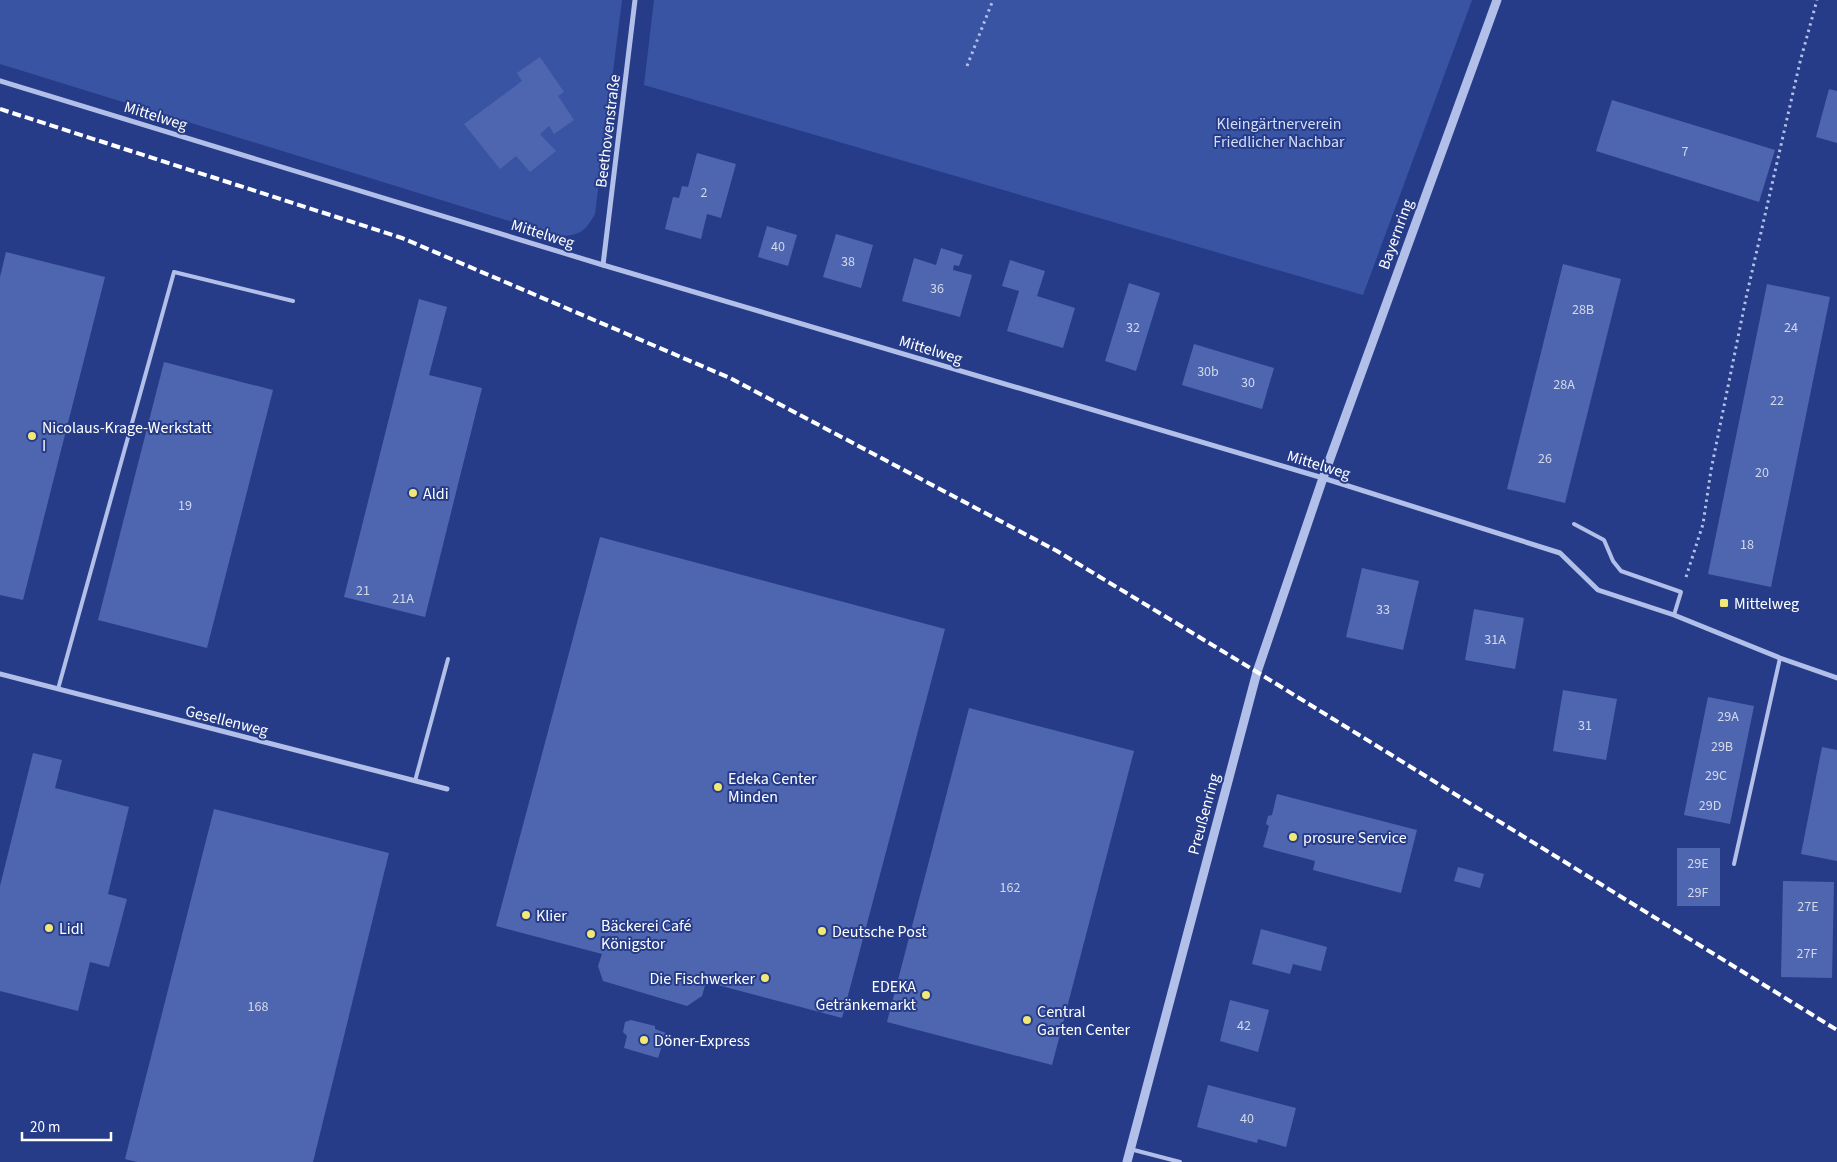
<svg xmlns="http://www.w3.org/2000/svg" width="1837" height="1162" viewBox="0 0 1837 1162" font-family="'Source Sans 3',sans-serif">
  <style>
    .green { fill: #3a54a4 }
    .building { fill: #4e66af }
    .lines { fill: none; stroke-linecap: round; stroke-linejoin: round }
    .path { stroke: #b1bfe9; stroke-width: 3; stroke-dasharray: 2.5 4; stroke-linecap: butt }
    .service { stroke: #b1bfe9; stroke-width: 4 }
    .minor { stroke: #b1bfe9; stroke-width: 5 }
    .tertiary { stroke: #b1bfe9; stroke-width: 9 }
    .rail { stroke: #fff; stroke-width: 4; stroke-dasharray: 9 4; stroke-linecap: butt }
    .poi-dot { fill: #f2e876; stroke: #263c88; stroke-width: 2 }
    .labels { text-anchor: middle; stroke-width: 4; stroke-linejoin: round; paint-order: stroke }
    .number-label { font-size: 14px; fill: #d3d9eb }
    .street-label { font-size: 16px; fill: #fff; stroke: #263c88 }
    .park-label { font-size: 16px; fill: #d5def7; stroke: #263c88 }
    .poi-label { font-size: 16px; fill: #fff; stroke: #263c88; text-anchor: start }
  </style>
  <rect width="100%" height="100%" fill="#263c88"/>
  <g class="green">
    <path d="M0,0h622l-27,214c-10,18 -16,22 -37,22l-558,-172z"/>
    <polygon points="654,0 1472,0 1363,295 644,85"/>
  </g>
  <g class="building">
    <polygon points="540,57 564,92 558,96 574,120 554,134 549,126 540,134 556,151 530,172 516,156 500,169 464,124 522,81 517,73"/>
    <polygon points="1829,89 1837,91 1837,143 1816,137"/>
    <polygon points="1612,100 1775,150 1759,202 1596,151"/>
    <polygon points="697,153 736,164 721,218 707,214 701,239 665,229 673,197 679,198 682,186 688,187"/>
    <polygon points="767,226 797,235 788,266 758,257"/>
    <polygon points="836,234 873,245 861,288 823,277"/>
    <polygon points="941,248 963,255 959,266 954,265 953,270 972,275 960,317 902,301 914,258 936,265"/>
    <polygon points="6,252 105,277 23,600 0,595 0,277"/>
    <polygon points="1010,260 1045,271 1037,296 1075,308 1063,348 1007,331 1019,291 1002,286"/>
    <polygon points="1563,264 1621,279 1565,503 1507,489"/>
    <polygon points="1129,283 1160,293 1136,371 1105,361"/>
    <polygon points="1767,284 1830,297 1771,587 1708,574"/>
    <polygon points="419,299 447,307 429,375 482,388 425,617 344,597"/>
    <polygon points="1194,344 1274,368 1262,409 1182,385"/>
    <polygon points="164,362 273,390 207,648 98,620"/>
    <polygon points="600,537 945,629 842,1018 706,982 702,996 687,1006 603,981 598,966 602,954 496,926"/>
    <polygon points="1362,568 1419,581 1403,650 1346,637"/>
    <polygon points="1474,609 1524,618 1515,669 1465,660"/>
    <polygon points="1563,690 1617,699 1606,760 1553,751"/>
    <polygon points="1708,697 1754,706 1730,824 1684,815"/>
    <polygon points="969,708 1134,751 1052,1065 887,1022"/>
    <polygon points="1822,747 1837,750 1837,861 1801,854"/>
    <polygon points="33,753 62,760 55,788 129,807 108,894 127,899 109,967 90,962 78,1011 0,991 0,886"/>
    <polygon points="1277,794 1417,830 1401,893 1313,870 1315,861 1263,847 1269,826 1266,824 1268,816 1272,815"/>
    <polygon points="214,809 389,853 313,1162 137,1162 125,1159"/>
    <rect x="1677" y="848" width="43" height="58"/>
    <polygon points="1458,867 1484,874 1480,888 1454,881"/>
    <polygon points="1783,881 1834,882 1832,978 1781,977"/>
    <polygon points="1261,929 1327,947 1321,971 1293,964 1290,974 1252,964"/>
    <polygon points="1230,1000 1269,1010 1258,1052 1220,1041"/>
    <polygon points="631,1020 655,1026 655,1029 666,1033 658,1058 624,1048 627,1036 623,1032 625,1022"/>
    <polygon points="1208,1085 1296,1108 1286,1147 1258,1139 1257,1143 1197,1127"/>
  </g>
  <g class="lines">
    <g class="path">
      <polyline points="967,66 993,0"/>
      <polyline points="1686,577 1703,524 1711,470 1746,298 1800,62 1817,0"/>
    </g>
    <g class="service">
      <polyline points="1574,524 1604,540 1613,561 1621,571 1681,592 1674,615"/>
      <polyline points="58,689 174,272 293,301"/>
      <polyline points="415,781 448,659"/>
      <polyline points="1734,864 1780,658"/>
      <polyline points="1130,1149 1180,1162"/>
    </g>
    <g class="minor">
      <polyline points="0,81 603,265 1323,478 1560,553 1598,590 1674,615 1780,658 1837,678"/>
      <polyline points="603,265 635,0"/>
      <polyline points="0,674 447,789"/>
    </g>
    <polyline class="tertiary" points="1127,1162 1257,672 1323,478 1497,0"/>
    <polyline class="rail" points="0,109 402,238 730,378 1057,551 1257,672 1837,1030"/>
  </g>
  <g class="poi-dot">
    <circle cx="32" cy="436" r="5"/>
    <circle cx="413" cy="493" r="5"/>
    <rect x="1719" y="598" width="10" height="10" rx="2.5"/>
    <circle cx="718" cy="787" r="5"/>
    <circle cx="1293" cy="837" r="5"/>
    <circle cx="526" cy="915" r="5"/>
    <circle cx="49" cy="928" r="5"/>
    <circle cx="822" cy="931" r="5"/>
    <circle cx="591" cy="934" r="5"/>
    <circle cx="765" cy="978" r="5"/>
    <circle cx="926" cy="995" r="5"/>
    <circle cx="1027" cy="1020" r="5"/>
    <circle cx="644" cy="1040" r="5"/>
  </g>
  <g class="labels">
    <g class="number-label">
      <text x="1685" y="156">7</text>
      <text x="704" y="197">2</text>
      <text x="778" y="251">40</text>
      <text x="848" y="266">38</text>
      <text x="937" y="293">36</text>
      <text x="1583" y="314">28B</text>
      <text x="1133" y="332">32</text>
      <text x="1791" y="332">24</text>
      <text x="1208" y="376">30b</text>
      <text x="1248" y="387">30</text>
      <text x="1564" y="389">28A</text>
      <text x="1777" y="405">22</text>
      <text x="1545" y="463">26</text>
      <text x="1762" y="477">20</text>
      <text x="185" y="510">19</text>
      <text x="1747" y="549">18</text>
      <text x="363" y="595">21</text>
      <text x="403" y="603">21A</text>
      <text x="1383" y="614">33</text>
      <text x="1495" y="644">31A</text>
      <text x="1728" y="721">29A</text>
      <text x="1585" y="730">31</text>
      <text x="1722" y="751">29B</text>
      <text x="1716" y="780">29C</text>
      <text x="1710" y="810">29D</text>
      <text x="1698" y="868">29E</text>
      <text x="1010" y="892">162</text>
      <text x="1698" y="897">29F</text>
      <text x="1808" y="911">27E</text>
      <text x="1807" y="958">27F</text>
      <text x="258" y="1011">168</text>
      <text x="1244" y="1030">42</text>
      <text x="1247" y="1123">40</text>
    </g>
    <g class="street-label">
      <text transform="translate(156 115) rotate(17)" y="6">Mittelweg</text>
      <text transform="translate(607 131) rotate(-83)" y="6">Beethovenstraße</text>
      <text transform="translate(543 233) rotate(17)" y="6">Mittelweg</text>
      <text transform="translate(1395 234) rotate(-70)" y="6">Bayernring</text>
      <text transform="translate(931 349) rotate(17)" y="6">Mittelweg</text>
      <text transform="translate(1319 464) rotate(17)" y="6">Mittelweg</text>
      <text transform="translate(227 720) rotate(14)" y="6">Gesellenweg</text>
      <text transform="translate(1203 814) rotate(-75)" y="6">Preußenring</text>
    </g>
    <g class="park-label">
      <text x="1279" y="129">Kleingärtnerverein<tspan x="1279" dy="18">Friedlicher Nachbar</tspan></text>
    </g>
    <g class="poi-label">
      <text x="42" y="433">Nicolaus-Krage-Werkstatt<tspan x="42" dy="18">I</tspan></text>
      <text x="423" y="499">Aldi</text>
      <text x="1734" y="609">Mittelweg</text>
      <text x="728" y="784">Edeka Center<tspan x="728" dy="18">Minden</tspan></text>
      <text x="1303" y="843">prosure Service</text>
      <text x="536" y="921">Klier</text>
      <text x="601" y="931">Bäckerei Café<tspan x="601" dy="18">Königstor</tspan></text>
      <text x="59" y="934">Lidl</text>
      <text x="832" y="937">Deutsche Post</text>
      <text x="755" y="984" text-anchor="end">Die Fischwerker</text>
      <text x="916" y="992" text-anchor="end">EDEKA<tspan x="916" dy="18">Getränkemarkt</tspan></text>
      <text x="1037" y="1017">Central<tspan x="1037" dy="18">Garten Center</tspan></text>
      <text x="654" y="1046">Döner-Express</text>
    </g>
  </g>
  <path d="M22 1132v8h89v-8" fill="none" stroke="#ffffff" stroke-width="2.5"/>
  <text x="30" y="1132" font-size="15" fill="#ffffff" stroke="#263c88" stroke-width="4" paint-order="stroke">20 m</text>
</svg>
